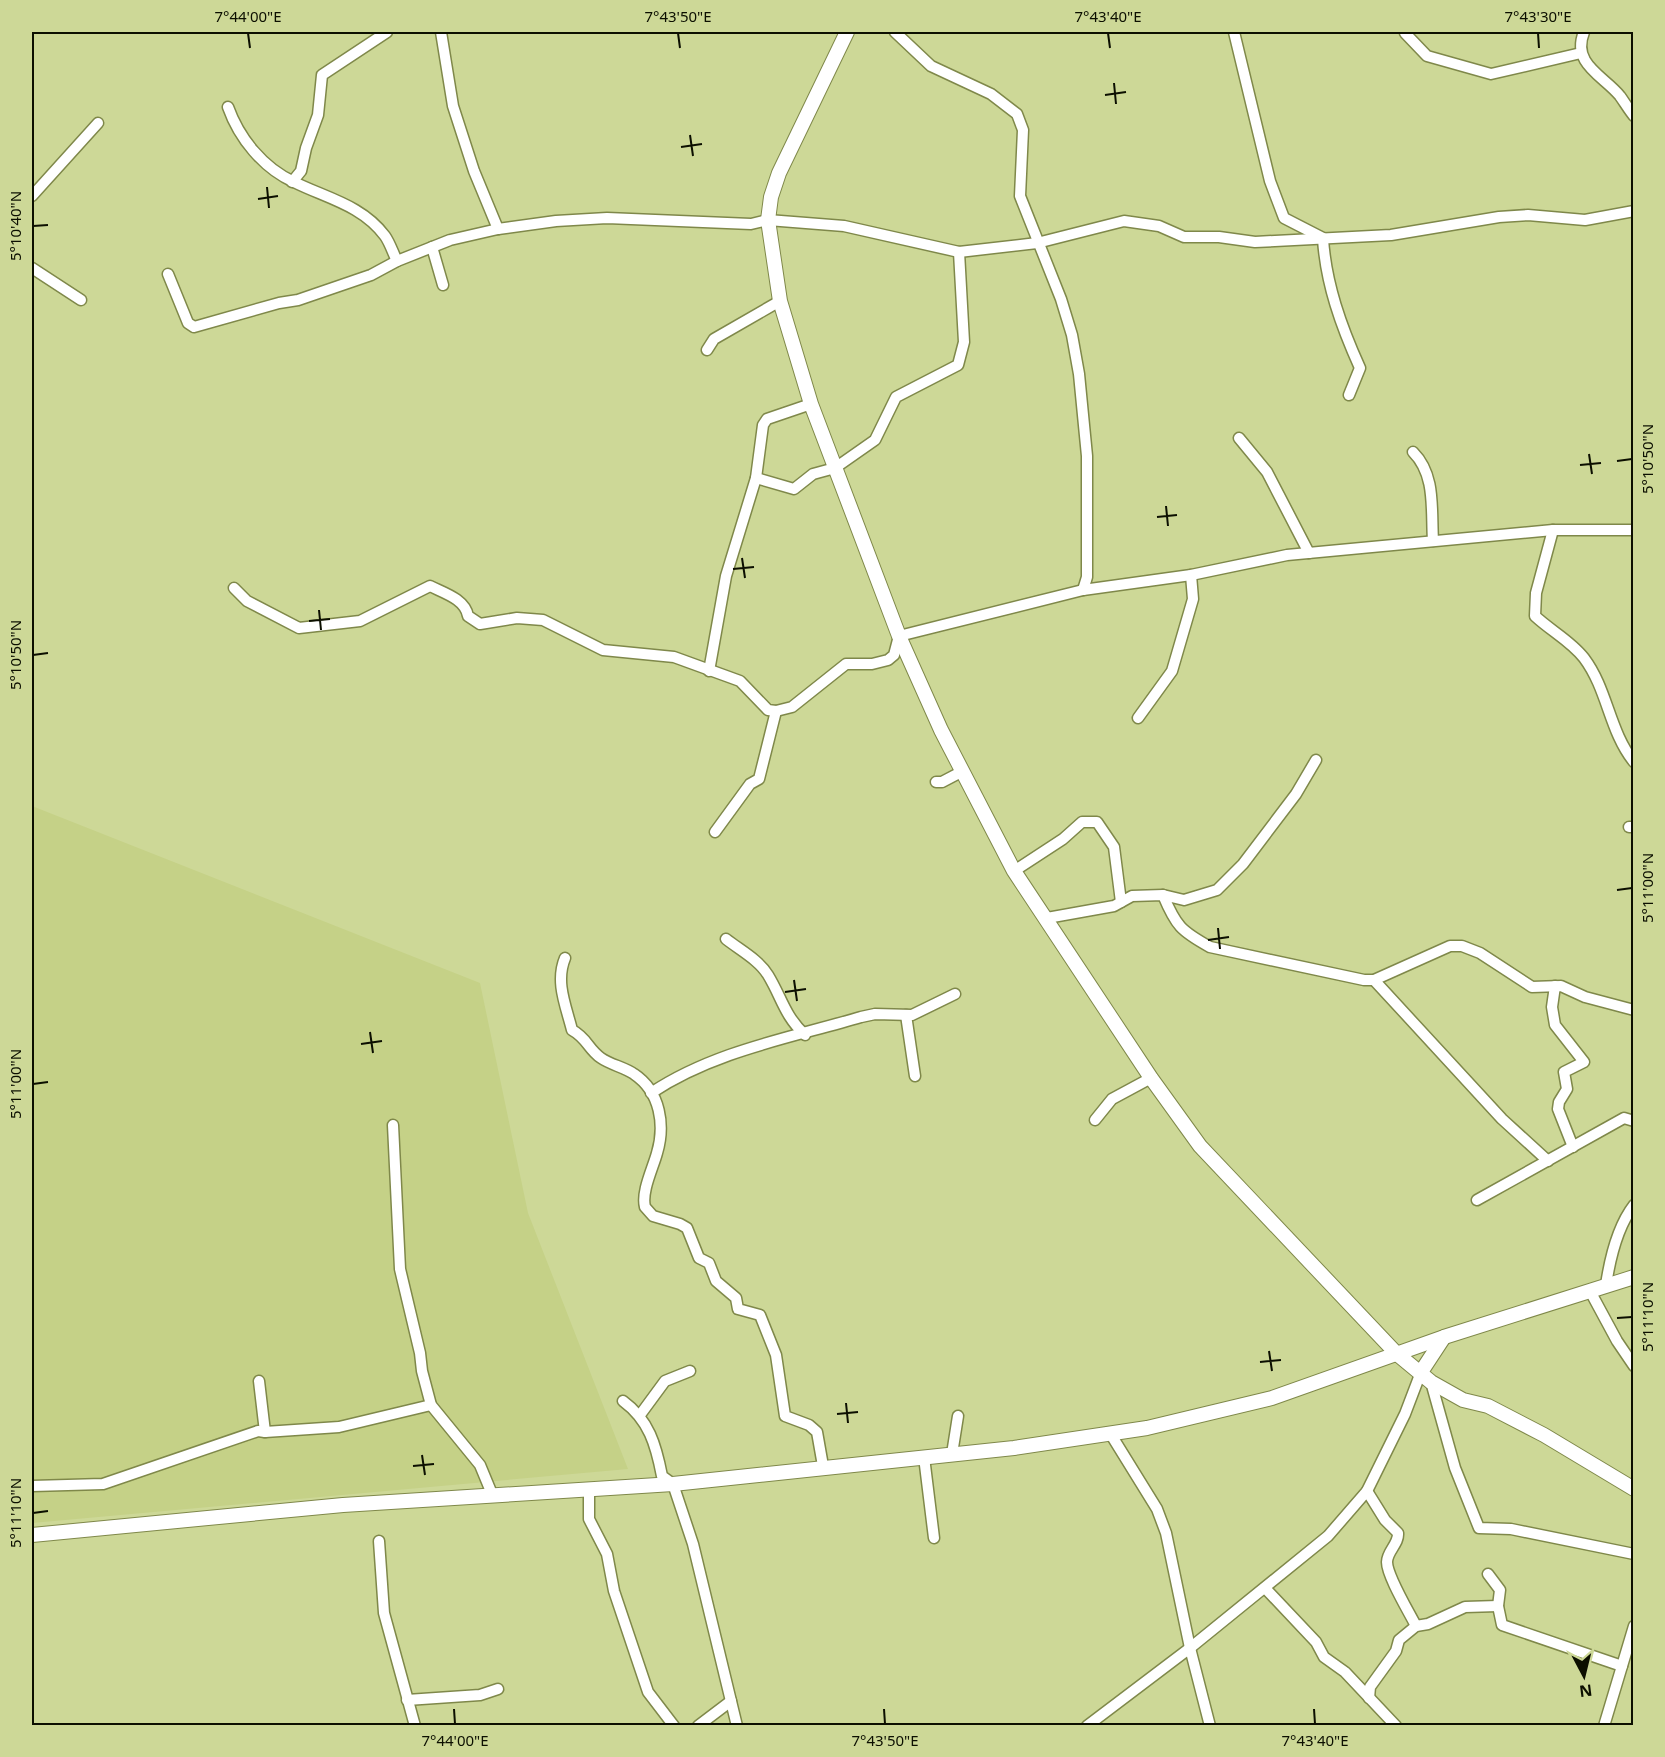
<svg xmlns="http://www.w3.org/2000/svg" width="1665" height="1757" viewBox="0 0 1665 1757" font-family="'Noto Sans',sans-serif">
  <style>
    .built { fill: #c5d187 }
    .lines { fill: none; stroke-linecap: round; stroke-linejoin: round }
    .minor-casing { stroke: #7f884a; stroke-width: 13 }
    .tertiary-casing { stroke: #7f884a; stroke-width: 16 }
    .minor { stroke: #fff; stroke-width: 10 }
    .tertiary { stroke: #fff; stroke-width: 14 }
    .ticks { fill: none; stroke: #0c0f00; stroke-width: 2 }
    .neatline { fill: none; stroke: #0c0f00; stroke-width: 2 }
    .ticks-label { font-size: 15px; text-anchor: middle; fill: #0c0f00 }
  </style>
  <rect width="100%" height="100%" fill="#cdd897"/>
  <polygon class="built" points="32,806 480,983 528,1213 628,1469 32,1523"/>
  <g class="lines">
    <g class="minor-casing">
      <g id="minor">
        <polyline points="441,32 453,106 474,171 498,229"/>
        <polyline points="895,32 931,66 991,94 1017,114 1023,130 1020,196 1061,299 1072,335 1079,374 1087,456 1087,577 1083,590"/>
        <polyline points="1234,32 1270,181 1284,218 1323,238"/>
        <path d="M1584,32c-13,32 20,44 36,64 5,7 9,14 14,20"/>
        <polyline points="1405,33 1427,56 1491,74 1581,53"/>
        <path d="M228,107c11,31 35,61 66,75 32,16 68,23 91,54 5,7 8,17 12,25"/>
        <polyline points="292,182 301,171 306,148 318,115 322,75 387,32"/>
        <polyline points="32,196 98,123"/>
        <path d="M1323,239c3,45 18,87 37,129l-11,27"/>
        <polyline points="432,247 443,285"/>
        <polyline points="32,268 81,300"/>
        <polyline points="168,274 188,323 194,327 279,303 298,300 371,275 397,261 450,240 498,229 556,221 607,218 751,224 768,220 844,226 959,252 1037,243 1124,221 1159,226 1184,237 1219,237 1255,242 1391,235 1499,217 1528,215 1585,220 1634,211"/>
        <polyline points="707,350 714,339 780,301"/>
        <polyline points="1239,438 1267,472 1309,553"/>
        <path d="M1413,452c23,23 18,57 20,89"/>
        <polyline points="756,478 763,425 767,419 811,404"/>
        <path d="M1553,530l-17,63 -1,23c16,15 36,25 49,42 24,32 25,73 50,104"/>
        <path d="M234,588l13,13 52,27 61,-7 70,-35c14,7 35,13 38,30l12,8 37,-6 26,2 60,30 71,7 66,24 28,29 8,1 16,-4 54,-43h26l16,-4 6,-5 5,-19 184,-46 108,-15 96,-20 266,-25h81"/>
        <polyline points="709,671 726,576 756,478 794,489 813,474 835,468 875,440 896,397 958,365 964,342 959,252"/>
        <polyline points="1138,718 1172,671 1193,599 1191,575"/>
        <polyline points="936,782 942,782 963,771"/>
        <polyline points="1629,827 1634,827"/>
        <polyline points="715,832 750,784 759,779 776,711"/>
        <polyline points="1014,871 1063,839 1082,822 1097,822 1114,847 1121,902"/>
        <path d="M1163,895c13,31 18,36 47,52l154,33h10l76,-34h12l18,7 52,34 29,-1 24,11 49,13"/>
        <polyline points="1047,918 1114,906 1132,896 1163,895 1184,900 1217,890 1243,864 1296,794 1316,760"/>
        <path d="M726,939c14,11 33,21 42,36 14,23 16,40 37,60"/>
        <path d="M565,958c-10,24 1,48 7,72 15,8 16,19 29,28 10,7 23,9 33,16 27,18 31,52 23,79 -4,15 -16,39 -12,54l8,9 27,8 7,4 12,30 10,5 7,18 20,17 2,11 22,6 16,40 9,61 24,9 8,7 6,34"/>
        <polyline points="1374,980 1502,1119 1548,1161"/>
        <polyline points="1555,986 1552,1007 1555,1025 1584,1062 1564,1072 1567,1089 1559,1102 1558,1109 1573,1147"/>
        <polyline points="906,1015 915,1076"/>
        <path d="M651,1093c63,-42 139,-55 210,-76l14,-3 37,1 43,-21"/>
        <polyline points="1095,1120 1112,1099 1151,1078"/>
        <polyline points="393,1125 400,1269 420,1353 422,1371 431,1405 480,1465 492,1494"/>
        <polyline points="1477,1200 1624,1118 1634,1121"/>
        <path d="M1606,1285c4,-27 11,-58 28,-80"/>
        <polyline points="1590,1291 1617,1341 1634,1366"/>
        <polyline points="259,1381 265,1432 339,1427 431,1405"/>
        <polyline points="1431,1382 1455,1468 1479,1528 1511,1529 1634,1554"/>
        <path d="M623,1401c26,19 33,44 39,75l11,8 20,60 44,182"/>
        <polyline points="640,1415 665,1381 690,1371"/>
        <polyline points="1110,1433 1157,1509 1166,1533 1190,1648 1210,1726"/>
        <polyline points="952,1454 958,1416"/>
        <polyline points="924,1457 934,1538"/>
        <polyline points="32,1486 103,1484 258,1431 265,1432"/>
        <polyline points="589,1489 589,1519 607,1554 614,1591 648,1692 674,1726"/>
        <path d="M1367,1491l18,29 13,13c1,11 -11,18 -11,29 0,14 22,50 29,64"/>
        <polyline points="379,1541 384,1613 415,1726"/>
        <polyline points="1488,1574 1500,1590 1498,1606 1502,1625 1622,1666"/>
        <polyline points="1265,1588 1316,1642 1324,1657 1345,1672 1396,1726"/>
        <polyline points="1369,1698 1370,1687 1396,1651 1399,1640 1416,1626 1428,1624 1465,1607 1498,1606"/>
        <polyline points="407,1700 480,1695 498,1689"/>
        <polyline points="698,1726 731,1701"/>
        <polyline points="1087,1726 1190,1648 1328,1536 1367,1491 1405,1414 1421,1372"/>
        <polyline points="1604,1726 1634,1626"/>
      </g>
    </g>
    <g class="tertiary-casing">
      <g id="tertiary">
        <polyline points="847,32 779,173 771,197 768,220 780,301 811,404 899,636 941,730 1014,871 1151,1078 1200,1146 1396,1353 1431,1382 1463,1400 1488,1406 1544,1435 1634,1489"/>
        <polyline points="1421,1372 1444,1337"/>
        <polyline points="32,1535 343,1505 673,1484 1014,1448 1147,1428 1272,1398 1444,1337 1634,1277"/>
      </g>
    </g>
    <use href="#minor" class="minor"/>
    <use href="#tertiary" class="tertiary"/>
  </g>
  <path class="ticks" d="M248,33l2,15M678,33l2,15M1108,33l2,15M1538,33l1,15M1114,83l2,21M1105,95l21,-3M690,135l3,21M681,147l21,-3M267,187l2,21M258,199l20,-3M33,226l15,-1M1589,454l3,20M1617,461l15,-2M1580,465l21,-2M1166,506l2,20M1157,517l20,-2M742,558l3,20M733,569l21,-2M319,610l2,20M309,621l21,-2M33,655l15,-2M1617,890l15,-2M1218,928l2,21M1208,940l21,-3M794,980l3,21M785,992l21,-3M370,1032l3,21M361,1044l21,-3M33,1084l15,-2M1617,1318l15,-1M1269,1351l3,20M1260,1362l21,-2M846,1403l2,20M837,1414l21,-2M422,1455l3,20M413,1466l21,-2M33,1513l15,-2M454,1709l1,15M884,1709l1,15M1314,1709l1,15"/>
  <rect width="1665" height="1757" fill="none" stroke="#cdd897" stroke-width="66"/>
  <g transform="translate(1584 1676) rotate(173)" stroke="#cdd897" stroke-width="4.5" paint-order="stroke">
  <path d="M0-4.5L10 22L0 15L-10 22Z" fill="#0c0f00"/>
  <text y="-9" font-size="16" font-weight="bold" text-anchor="middle" fill="#0c0f00">N</text>
  </g>
  <rect x="33" y="33" width="1599" height="1691" class="neatline"/>
  <g class="ticks-label">
    <text x="248" y="22">7°44'00"E</text>
    <text x="678" y="22">7°43'50"E</text>
    <text x="1108" y="22">7°43'40"E</text>
    <text x="1538" y="22">7°43'30"E</text>
    <text transform="translate(16 226) rotate(-90)" y="5">5°10'40"N</text>
    <text transform="translate(1648 459) rotate(-90)" y="5">5°10'50"N</text>
    <text transform="translate(16 655) rotate(-90)" y="5">5°10'50"N</text>
    <text transform="translate(1648 888) rotate(-90)" y="5">5°11'00"N</text>
    <text transform="translate(16 1084) rotate(-90)" y="5">5°11'00"N</text>
    <text transform="translate(1648 1317) rotate(-90)" y="5">5°11'10"N</text>
    <text transform="translate(16 1513) rotate(-90)" y="5">5°11'10"N</text>
    <text x="455" y="1746">7°44'00"E</text>
    <text x="885" y="1746">7°43'50"E</text>
    <text x="1315" y="1746">7°43'40"E</text>
  </g>
</svg>
